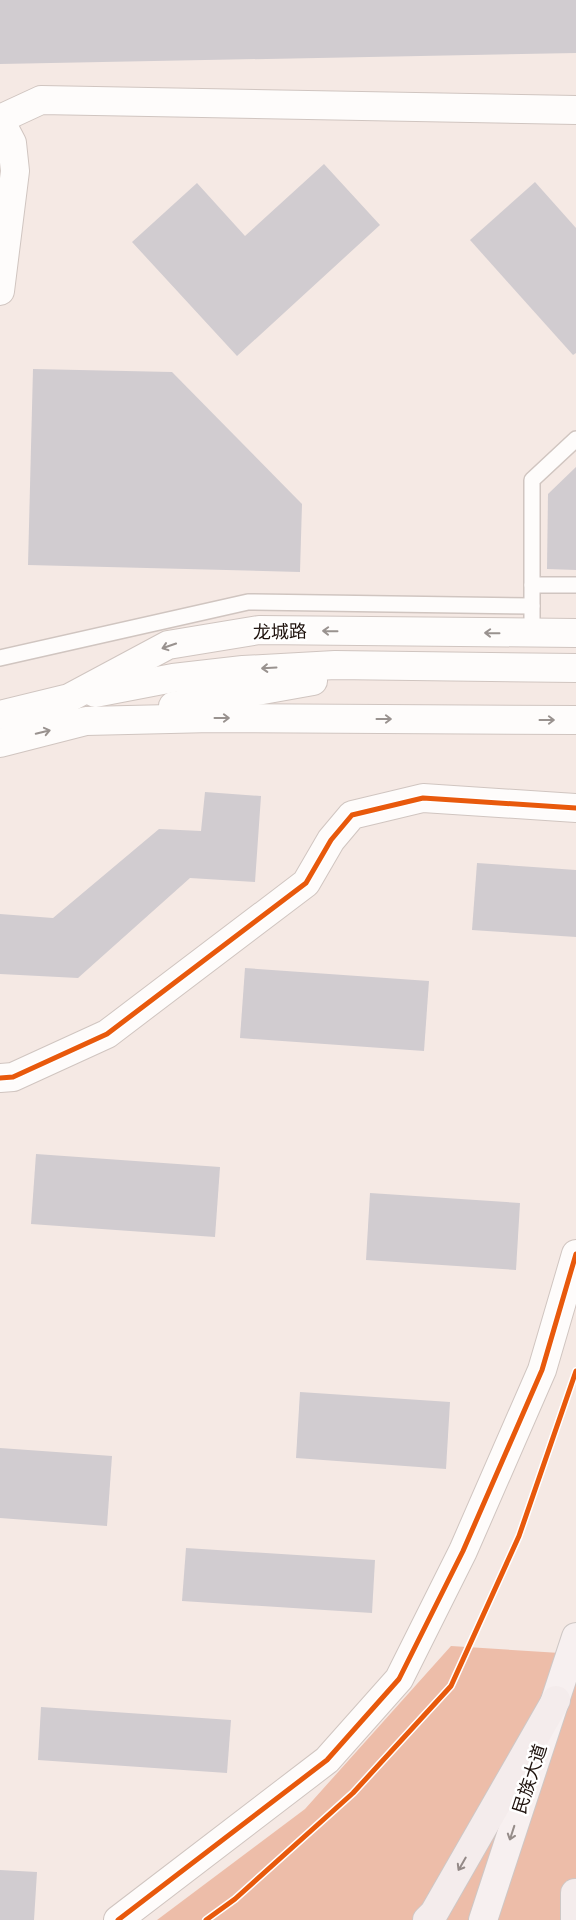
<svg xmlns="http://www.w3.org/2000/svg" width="576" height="1920" viewBox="0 0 576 1920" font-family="'Archivo Narrow','Noto Sans SC',sans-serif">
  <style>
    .forest { fill: #edbda9 }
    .building { fill: #d1ccd0 }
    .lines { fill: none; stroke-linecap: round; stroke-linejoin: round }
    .service-casing { stroke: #d0c5c0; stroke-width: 18 }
    .minor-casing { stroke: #d0c5c0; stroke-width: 30 }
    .tertiary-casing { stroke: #d0c5c0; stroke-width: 30 }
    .primary-casing { stroke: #cec7c5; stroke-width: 30 }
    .trunk-casing { stroke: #cec7c5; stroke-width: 30 }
    .service { stroke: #fefcfb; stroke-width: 15 }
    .minor { stroke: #fefcfb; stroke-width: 28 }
    .tertiary { stroke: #fefcfb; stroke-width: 28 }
    .primary { stroke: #f7f0f0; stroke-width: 28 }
    .trunk { stroke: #f4ecec; stroke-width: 28 }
    .cycleway-casing { stroke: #fff; stroke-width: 8 }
    .cycleway { stroke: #e8590c; stroke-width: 5 }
    .oneway { stroke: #99928f }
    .oneway2 { stroke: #958c89 }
    .oneway3 { stroke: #938987 }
    .labels { text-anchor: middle; stroke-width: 5; stroke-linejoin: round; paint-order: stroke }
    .street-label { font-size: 18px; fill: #1d110c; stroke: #fff }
  </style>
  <rect width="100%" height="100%" fill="#f5e9e4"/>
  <polygon class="forest" points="451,1646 576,1654 576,1920 157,1920 305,1809"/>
  <g class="building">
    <polygon points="0,0 576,0 576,53 0,64"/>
    <polygon points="324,164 380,225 237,356 132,242 197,183 245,236"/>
    <polygon points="535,182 576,228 576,353 573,355 470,240"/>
    <polygon points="33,369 172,372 302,504 300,572 28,565"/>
    <polygon points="576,467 576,570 547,569 548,494"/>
    <polygon points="205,792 261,796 255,882 190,878 78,978 0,974 0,914 53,918 159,829 201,831"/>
    <polygon points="477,863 576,870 576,937 472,930"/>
    <polygon points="245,968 429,981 424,1051 240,1038"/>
    <polygon points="36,1154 220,1167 215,1237 31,1224"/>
    <polygon points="370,1193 520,1203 516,1270 366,1260"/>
    <polygon points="300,1392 450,1402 446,1469 296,1458"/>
    <polygon points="0,1448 112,1456 107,1526 0,1518"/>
    <polygon points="186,1548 375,1560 372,1613 182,1601"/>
    <polygon points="41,1707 231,1720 227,1773 38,1760"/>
    <polygon points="0,1870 37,1872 34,1920 0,1920"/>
  </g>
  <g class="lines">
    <g class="service-casing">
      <g id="service">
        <polyline points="532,585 532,480 576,439"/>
        <polyline points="532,633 532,585 576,585"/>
        <polyline points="0,658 248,602 532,606"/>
      </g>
    </g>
    <g class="minor-casing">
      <g id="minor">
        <polyline points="0,119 41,100 576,110"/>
        <polyline points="0,120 12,143 15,171 0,291"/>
        <polyline points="0,1078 13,1077 107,1034 306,883 331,840 352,815 423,798 576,808"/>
        <polyline points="118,1920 327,1760 399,1679 463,1551 542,1370 576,1254"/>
      </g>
    </g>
    <g class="tertiary-casing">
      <g id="tertiary">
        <polyline points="95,693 173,678 243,670 335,665 576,668"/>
        <polyline points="173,706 313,681"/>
        <polyline points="0,715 69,698 168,645 259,630 576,633"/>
        <polyline points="0,743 86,721 212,718 576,720"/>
      </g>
    </g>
    <g class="primary-casing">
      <polyline id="primary" points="483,1920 576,1637"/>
    </g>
    <g class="trunk-casing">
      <g id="trunk">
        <polyline points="575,1893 575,1920"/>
        <polyline points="427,1920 434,1913 556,1700"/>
      </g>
    </g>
    <use href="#service" class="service"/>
    <use href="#minor" class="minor"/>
    <use href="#tertiary" class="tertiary"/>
    <use href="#primary" class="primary"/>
    <use href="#trunk" class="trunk"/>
    <g class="cycleway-casing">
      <g id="cycleway">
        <polyline points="0,1078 13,1077 107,1034 306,883 331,840 352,815 423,798 576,808"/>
        <polyline points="118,1920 327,1760 399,1679 463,1551 542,1370 576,1254"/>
        <polyline points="206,1920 235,1899 353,1793 451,1686 519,1536 576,1371"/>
      </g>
    </g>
    <use href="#cycleway" class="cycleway"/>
  </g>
  <defs><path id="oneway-shaft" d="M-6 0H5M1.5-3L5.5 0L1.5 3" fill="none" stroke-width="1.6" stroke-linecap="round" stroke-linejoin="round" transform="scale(1.25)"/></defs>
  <g class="oneway">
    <use href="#oneway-shaft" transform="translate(330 631) rotate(-179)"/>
    <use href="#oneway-shaft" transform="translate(492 633) rotate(-179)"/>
    <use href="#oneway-shaft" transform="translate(169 646) rotate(161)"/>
    <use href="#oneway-shaft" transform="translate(269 668) rotate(177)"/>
    <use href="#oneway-shaft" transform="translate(222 718)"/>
    <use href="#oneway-shaft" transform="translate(384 719)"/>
    <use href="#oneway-shaft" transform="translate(547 720)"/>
    <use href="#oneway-shaft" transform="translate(43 732) rotate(-14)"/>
  </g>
  <use class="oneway2" href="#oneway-shaft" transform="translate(512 1833) rotate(108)"/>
  <use class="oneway3" href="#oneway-shaft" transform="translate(462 1864) rotate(120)"/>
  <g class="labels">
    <g class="street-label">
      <text transform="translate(280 632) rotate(-1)" y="6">龙城路</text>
      <text transform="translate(530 1779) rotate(-72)" y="6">民族大道</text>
    </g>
  </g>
</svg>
